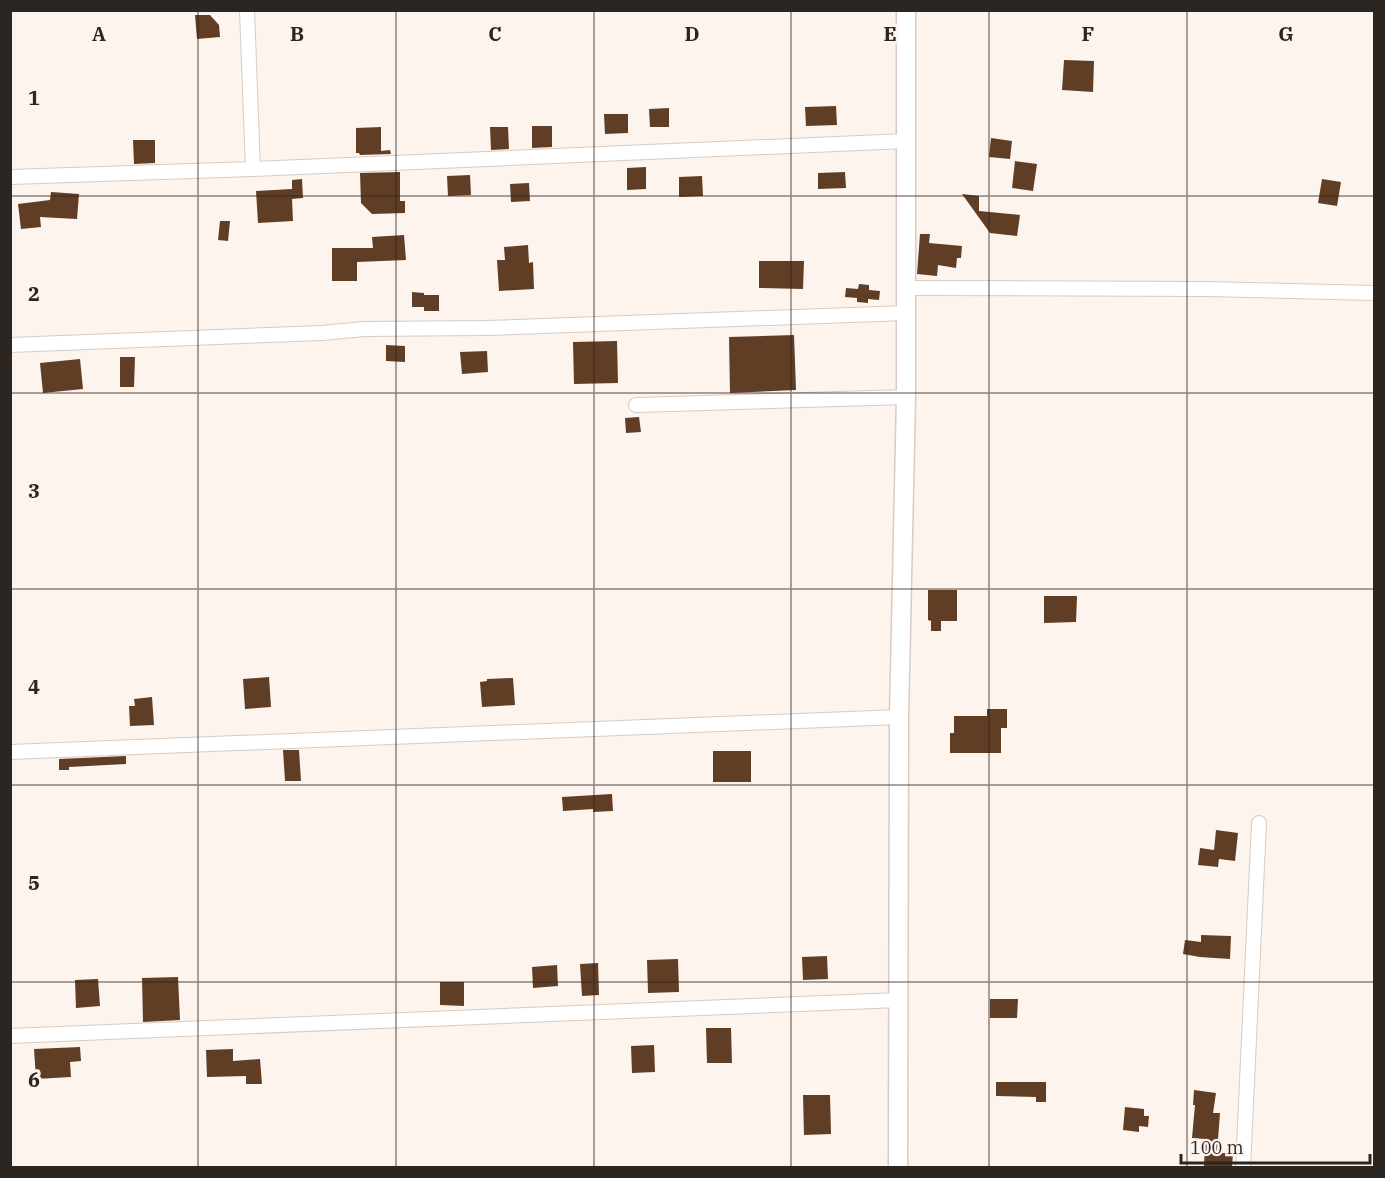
<svg xmlns="http://www.w3.org/2000/svg" width="1385" height="1178" viewBox="0 0 1385 1178" font-family="'IBM Plex Serif',serif">
  <style>
    .building { fill: #603e25 }
    .lines { fill: none; stroke-linecap: round; stroke-linejoin: round }
    .minor-casing { stroke: #d9cbc1; stroke-width: 16 }
    .tertiary-casing { stroke: #d9cbc1; stroke-width: 21 }
    .minor { stroke: #fff; stroke-width: 14 }
    .tertiary { stroke: #fff; stroke-width: 18 }
    .grid { fill: none; stroke: #2b2622; stroke-width: 1.5; stroke-opacity: 0.55 }
    .grid-label { font-size: 20px; text-anchor: middle; font-weight: bold; fill: #2b2622; stroke: #fdf4ee; stroke-width: 6; stroke-linejoin: round; paint-order: stroke }
  </style>
  <rect width="100%" height="100%" fill="#fdf4ee"/>
  <g class="building">
    <polygon points="195,15 210,15 219,25 220,37 197,39"/>
    <polygon points="1064,60 1094,61 1093,92 1062,90"/>
    <polygon points="836,106 837,125 806,126 805,107"/>
    <polygon points="669,108 669,127 650,127 649,109"/>
    <polygon points="604,114 628,114 628,133 605,134"/>
    <polygon points="532,126 552,126 552,147 532,148"/>
    <polygon points="381,127 381,151 390,150 391,154 360,155 359,153 356,153 356,128"/>
    <polygon points="490,127 508,127 509,149 491,150"/>
    <polygon points="991,138 1012,141 1010,159 989,157"/>
    <polygon points="133,140 155,140 155,163 134,164"/>
    <polygon points="1015,161 1037,164 1033,191 1012,188"/>
    <polygon points="646,167 646,189 627,190 627,168"/>
    <polygon points="400,172 400,201 405,201 405,213 372,214 361,203 360,173"/>
    <polygon points="845,172 846,188 818,189 818,173"/>
    <polygon points="470,175 471,195 448,196 447,176"/>
    <polygon points="702,176 703,196 679,197 679,177"/>
    <polygon points="302,179 303,198 292,199 293,221 258,223 256,191 292,189 292,180"/>
    <polygon points="1322,179 1341,182 1337,206 1318,203"/>
    <polygon points="529,183 530,201 511,202 510,184"/>
    <polygon points="51,192 79,194 77,219 40,217 41,227 21,229 18,204 50,200"/>
    <polygon points="962,194 979,196 979,211 1020,215 1017,236 990,233"/>
    <polygon points="220,221 230,221 228,241 218,240"/>
    <polygon points="920,234 930,234 929,243 962,246 961,258 957,258 956,268 938,265 937,276 917,274"/>
    <polygon points="404,235 406,260 357,262 357,281 332,281 332,248 373,248 372,237"/>
    <polygon points="528,245 529,263 533,262 534,289 499,291 497,260 505,260 504,247"/>
    <polygon points="759,261 804,261 803,289 759,288"/>
    <polygon points="859,284 869,285 869,290 880,291 879,300 868,299 868,303 857,302 857,298 845,297 846,288 858,289"/>
    <polygon points="412,292 424,293 424,295 439,295 439,311 424,311 424,307 412,307"/>
    <polygon points="794,335 796,390 730,393 729,337"/>
    <polygon points="617,341 618,383 574,384 573,342"/>
    <polygon points="386,345 405,346 405,362 386,361"/>
    <polygon points="487,351 488,372 462,374 460,352"/>
    <polygon points="120,357 135,357 134,387 120,387"/>
    <polygon points="80,359 83,389 43,393 40,363"/>
    <polygon points="639,417 641,432 626,433 625,418"/>
    <polygon points="928,590 957,590 957,621 941,621 941,631 931,631 931,621 928,620"/>
    <polygon points="1044,596 1077,596 1076,622 1044,623"/>
    <polygon points="269,677 271,707 245,709 243,679"/>
    <polygon points="513,678 515,705 482,707 480,682 487,681 487,679"/>
    <polygon points="152,697 154,725 130,726 129,706 135,706 134,699"/>
    <polygon points="987,709 1007,709 1007,728 1001,728 1001,753 950,753 950,733 954,733 954,716 987,716"/>
    <polygon points="283,750 299,750 301,781 285,781"/>
    <rect x="713" y="751" width="38" height="31"/>
    <polygon points="126,756 126,764 69,767 69,770 59,770 59,759"/>
    <polygon points="612,794 613,811 593,812 593,809 563,811 562,797"/>
    <polygon points="1216,830 1238,833 1235,861 1219,859 1218,867 1198,865 1200,848 1214,850"/>
    <polygon points="1201,935 1231,936 1230,959 1200,957 1183,954 1185,940 1201,942"/>
    <polygon points="827,956 828,979 803,980 802,957"/>
    <polygon points="678,959 679,992 648,993 647,960"/>
    <polygon points="598,963 599,995 582,996 580,964"/>
    <polygon points="557,965 558,986 533,988 532,967"/>
    <polygon points="178,977 180,1020 143,1022 142,978"/>
    <polygon points="98,979 100,1006 76,1008 75,980"/>
    <polygon points="440,982 464,982 464,1006 440,1005"/>
    <polygon points="990,999 1018,999 1017,1018 990,1018"/>
    <polygon points="706,1028 731,1028 732,1063 707,1063"/>
    <polygon points="654,1045 655,1072 632,1073 631,1046"/>
    <polygon points="80,1047 81,1061 70,1062 71,1077 36,1079 34,1049"/>
    <polygon points="233,1049 233,1061 260,1059 262,1084 246,1084 246,1076 207,1077 206,1050"/>
    <polygon points="996,1082 1046,1082 1046,1102 1036,1102 1036,1097 996,1096"/>
    <polygon points="1194,1090 1216,1093 1213,1113 1220,1113 1217,1153 1233,1153 1232,1167 1204,1167 1205,1139 1192,1138 1195,1105 1193,1105"/>
    <polygon points="803,1095 830,1095 831,1134 804,1135"/>
    <polygon points="1125,1107 1144,1109 1144,1116 1149,1116 1148,1127 1139,1126 1139,1132 1123,1130"/>
  </g>
  <g class="lines">
    <g class="minor-casing">
      <g id="minor">
        <polyline points="247,10 253,169"/>
        <polyline points="10,177 253,169 906,141"/>
        <polyline points="906,288 1205,289 1374,293"/>
        <polyline points="10,345 322,333 364,329 486,328 906,313"/>
        <polyline points="636,405 906,397"/>
        <polyline points="10,752 899,717"/>
        <polyline points="10,1036 899,1000"/>
        <polyline points="1243,1168 1259,823"/>
      </g>
    </g>
    <g class="tertiary-casing">
      <polyline id="tertiary" points="898,1168 899,717 906,397 906,10"/>
    </g>
    <use href="#minor" class="minor"/>
    <use href="#tertiary" class="tertiary"/>
  </g>
  <path class="grid" d="M198,10v1158M396,10v1158M594,10v1158M791,10v1158M989,10v1158M1187,10v1158M10,196h1364M10,393h1364M10,589h1364M10,785h1364M10,982h1364"/>
  <g class="grid-label">
    <text x="99" y="41">A</text>
    <text x="297" y="41">B</text>
    <text x="495" y="41">C</text>
    <text x="692" y="41">D</text>
    <text x="890" y="41">E</text>
    <text x="1088" y="41">F</text>
    <text x="1286" y="41">G</text>
    <text x="34" y="105">1</text>
    <text x="34" y="301">2</text>
    <text x="34" y="498">3</text>
    <text x="34" y="694">4</text>
    <text x="34" y="890">5</text>
    <text x="34" y="1087">6</text>
  </g>
  <rect width="1385" height="1178" fill="none" stroke="#2b2622" stroke-width="24"/>
  <path d="M1181 1154v9h189v-9" fill="none" stroke="#2b2622" stroke-width="3"/>
  <text x="1190" y="1154" font-size="18" fill="#2b2622" stroke="#fdf4ee" stroke-width="4.5" paint-order="stroke">100 m</text>
</svg>
